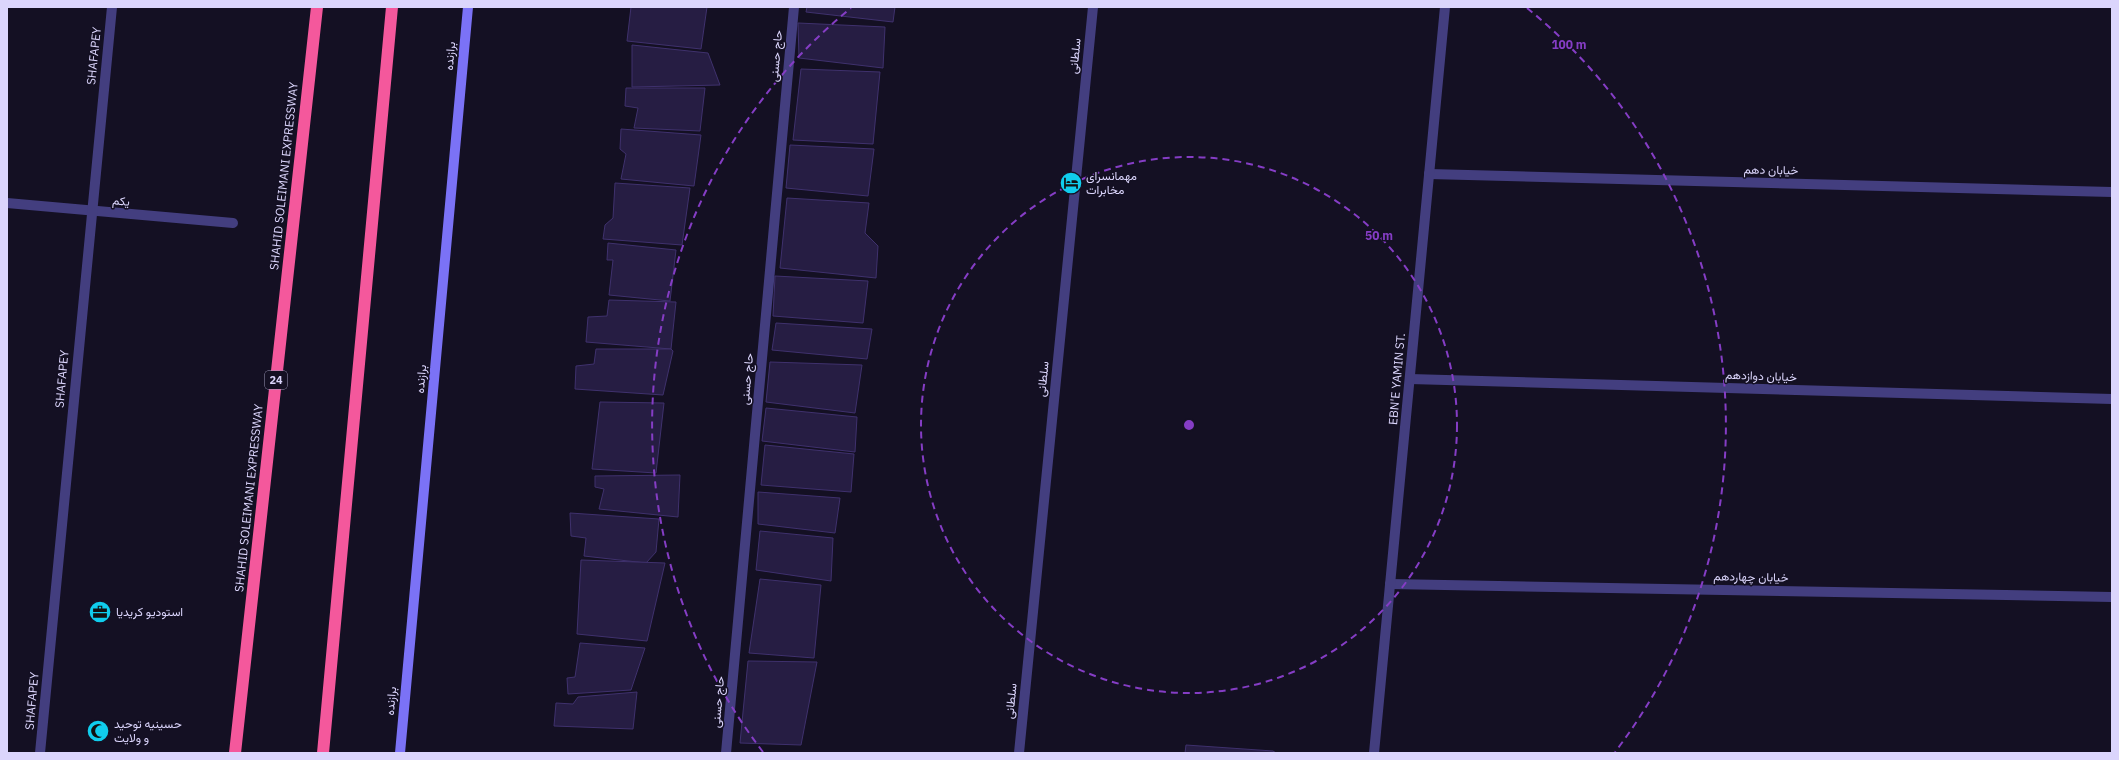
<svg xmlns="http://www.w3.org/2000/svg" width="2119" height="760" viewBox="0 0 2119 760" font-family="'IBM Plex Sans',Vazirmatn,sans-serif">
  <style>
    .building { fill: #261d43; stroke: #3f316d }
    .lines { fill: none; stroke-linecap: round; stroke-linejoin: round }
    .street { stroke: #433e7f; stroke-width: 10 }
    .secondary { stroke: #7b72f6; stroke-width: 10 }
    .highway { stroke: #f4589c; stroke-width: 12 }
    .ring { fill: none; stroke: #853dc5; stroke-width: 2; stroke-dasharray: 7 5 }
    .labels { text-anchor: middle; stroke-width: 3; stroke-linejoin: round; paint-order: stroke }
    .shield { fill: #141023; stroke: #9f9abb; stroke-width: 1 }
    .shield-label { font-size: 11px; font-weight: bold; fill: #dbd5fc }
    .street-label { font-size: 12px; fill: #dbd5fc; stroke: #141023 }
    .poi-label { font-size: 12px; fill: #dbd5fc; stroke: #141023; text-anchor: start }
    .centre { fill: #853dc5; stroke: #141023; stroke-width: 2 }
    .ring-label { font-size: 12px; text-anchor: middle; font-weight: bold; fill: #853dc5; stroke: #141023; stroke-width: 3; stroke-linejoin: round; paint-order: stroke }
  </style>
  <rect width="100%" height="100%" fill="#141023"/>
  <g class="building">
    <polygon points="631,7 707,7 701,49 627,41"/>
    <polygon points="807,7 895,7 893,22 806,12"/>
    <polygon points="798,23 885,27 883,68 799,58"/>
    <polygon points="632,45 708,53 720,85 632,87"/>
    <polygon points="801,69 880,72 873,144 793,140"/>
    <polygon points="626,88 705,88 700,131 634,128 638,108 625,106"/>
    <polygon points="621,129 701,135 694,186 621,179 626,154 620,149"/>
    <polygon points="790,145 874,149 868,196 786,188"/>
    <polygon points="615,183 690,188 682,245 603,239 605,225 613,218"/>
    <polygon points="787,198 869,203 865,233 878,246 876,278 780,268"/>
    <polygon points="608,243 676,250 670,301 609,295 613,260 607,260"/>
    <polygon points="775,276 868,281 863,323 773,316"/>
    <polygon points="609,300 676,302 671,349 586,342 588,317 607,316"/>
    <polygon points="776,323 872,329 867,359 772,350"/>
    <polygon points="596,349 671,349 673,351 663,395 575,389 576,366 594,364"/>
    <polygon points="770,362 862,365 855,413 766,402"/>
    <polygon points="600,402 664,403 656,473 592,469"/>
    <polygon points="766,408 857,417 855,452 762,441"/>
    <polygon points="765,445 854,454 851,492 761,485"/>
    <polygon points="680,475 678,517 599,509 604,489 595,487 595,476"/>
    <polygon points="758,492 840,498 835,533 758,524"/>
    <polygon points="570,513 659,519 656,552 646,563 584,556 586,538 571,536"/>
    <polygon points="760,531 833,538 831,581 756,570"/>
    <polygon points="581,560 665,563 647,641 577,634"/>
    <polygon points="760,579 821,585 814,658 749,653"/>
    <polygon points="580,643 645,648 631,690 568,694 567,678 575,677"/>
    <polygon points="748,661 817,662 801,745 740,743"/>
    <polygon points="637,692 633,729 554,726 556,703 573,704 578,697"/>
    <polygon points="1186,745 1273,751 1276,753 1185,753"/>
  </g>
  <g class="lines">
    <g class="street">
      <polyline points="1429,174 2112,192"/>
      <polyline points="7,203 233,223"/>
      <polyline points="1410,379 2112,399"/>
      <polyline points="1390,584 2112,597"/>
      <polyline points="40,753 112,7"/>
      <polyline points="726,753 794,7"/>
      <polyline points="1019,753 1093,7"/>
      <polyline points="1374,753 1445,7"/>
    </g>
    <polyline class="secondary" points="400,753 468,7"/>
    <g class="highway">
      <polyline points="235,753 317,7"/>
      <polyline points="323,753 392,7"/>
    </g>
  </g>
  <g class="ring">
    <circle cx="1189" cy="425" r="268"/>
    <path d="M763 752A537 537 0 0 1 851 8M1527 8A537 537 0 0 1 1615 752"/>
  </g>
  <defs>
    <g id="hotel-disc" transform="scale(1.15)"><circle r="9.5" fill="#10cded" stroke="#141023"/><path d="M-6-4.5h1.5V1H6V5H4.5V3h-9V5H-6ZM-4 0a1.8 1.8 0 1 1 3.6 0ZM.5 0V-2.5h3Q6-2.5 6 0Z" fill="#111"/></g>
    <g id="office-disc" transform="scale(1.15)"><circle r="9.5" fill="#10cded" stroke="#141023"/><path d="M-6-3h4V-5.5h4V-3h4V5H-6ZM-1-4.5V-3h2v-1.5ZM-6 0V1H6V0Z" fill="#111"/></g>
    <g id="mosque-disc" transform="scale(1.15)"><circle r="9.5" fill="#10cded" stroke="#141023"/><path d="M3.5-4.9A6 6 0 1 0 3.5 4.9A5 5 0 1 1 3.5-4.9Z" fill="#111"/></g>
  </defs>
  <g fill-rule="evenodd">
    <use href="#hotel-disc" x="1071" y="183"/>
    <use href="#office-disc" x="100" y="612"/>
    <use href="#mosque-disc" x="98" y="731"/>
  </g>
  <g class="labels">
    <rect class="shield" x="265" y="371" width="22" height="18" rx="3"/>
    <g class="shield-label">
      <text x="276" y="384">24</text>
    </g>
    <g class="street-label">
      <text transform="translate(94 56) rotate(-84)" y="4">SHAFAPEY</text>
      <text transform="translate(450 56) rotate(-85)" y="4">برازنده</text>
      <text transform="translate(776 56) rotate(-85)" y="4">حاج حسنی</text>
      <text transform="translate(1075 56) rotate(-84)" y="4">سلطانی</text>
      <text transform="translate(1771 170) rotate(1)" y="4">خیابان دهم</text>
      <text transform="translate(284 176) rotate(-84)" y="4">SHAHID SOLEIMANI EXPRESSWAY</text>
      <text transform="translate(121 201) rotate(5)" y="4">یکم</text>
      <text transform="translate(1761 376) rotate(2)" y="4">خیابان دوازدهم</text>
      <text transform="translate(62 379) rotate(-85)" y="4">SHAFAPEY</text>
      <text transform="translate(421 379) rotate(-85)" y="4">برازنده</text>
      <text transform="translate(747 379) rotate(-85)" y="4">حاج حسنی</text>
      <text transform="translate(1043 379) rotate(-84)" y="4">سلطانی</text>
      <text transform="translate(1397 379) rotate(-85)" y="4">EBN'E YAMIN ST.</text>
      <text transform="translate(249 498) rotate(-84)" y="4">SHAHID SOLEIMANI EXPRESSWAY</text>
      <text transform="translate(1751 577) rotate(1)" y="4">خیابان چهاردهم</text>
      <text transform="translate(32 701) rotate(-85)" y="4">SHAFAPEY</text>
      <text transform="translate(391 701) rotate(-85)" y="4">برازنده</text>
      <text transform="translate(1011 701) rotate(-84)" y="4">سلطانی</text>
      <text transform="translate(718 702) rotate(-85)" y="4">حاج حسنی</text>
    </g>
    <g class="poi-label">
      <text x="1086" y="180">مهمانسرای<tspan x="1086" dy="14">مخابرات</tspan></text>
      <text x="116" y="616">استودیو کریدیا</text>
      <text x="114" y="728">حسینیه توحید<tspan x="114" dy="14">و ولایت</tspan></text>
    </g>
  </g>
  <circle cx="1189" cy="425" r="6" class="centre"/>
  <g class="ring-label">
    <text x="1569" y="49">100 m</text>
    <text x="1379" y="240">50 m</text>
  </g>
  <rect width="2119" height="760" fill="none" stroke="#dbd5fc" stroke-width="16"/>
</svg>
